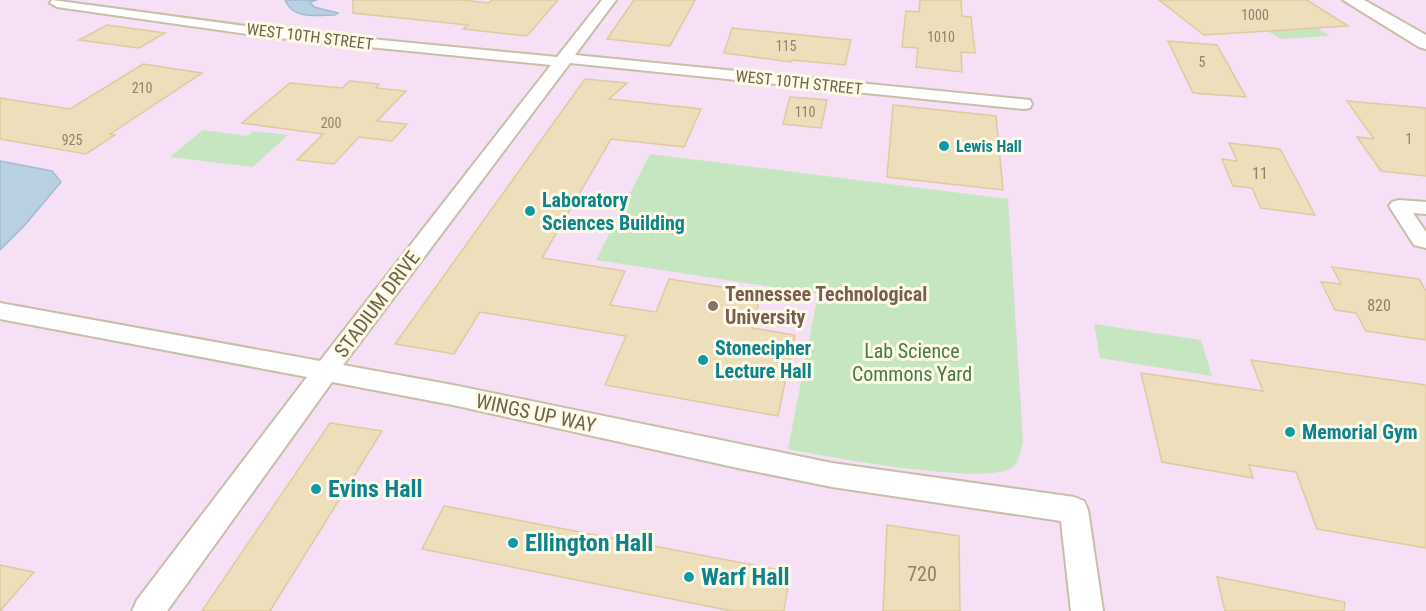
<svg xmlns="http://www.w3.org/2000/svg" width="1426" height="611" viewBox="0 0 1426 611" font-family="'Roboto Condensed',sans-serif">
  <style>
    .education { fill: #f5e0f6 }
    .green { fill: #c6e6c2 }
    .water { fill: #b9d0e2; stroke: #a0bcd3; stroke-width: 1.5 }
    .building { fill: #eddfbc; stroke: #dfca9e; stroke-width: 1.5 }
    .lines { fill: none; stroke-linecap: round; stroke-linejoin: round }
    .minor-casing { stroke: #c8bfa8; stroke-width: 4 }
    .tertiary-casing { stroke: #c8bfa8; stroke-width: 4 }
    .minor { fill: #fff; fill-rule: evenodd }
    .tertiary { fill: #fff; fill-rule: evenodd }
    .culture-dot { fill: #0f9aa8; stroke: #fdfbe8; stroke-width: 2 }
    .education-dot { fill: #8d6e63; stroke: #fdfbe8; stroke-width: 2 }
    .labels { text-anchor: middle; stroke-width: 6; stroke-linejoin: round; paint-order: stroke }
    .far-number-label { font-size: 14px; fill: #8f8267 }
    .far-street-label { font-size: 16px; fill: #70634b; stroke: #fdfbe8 }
    .far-culture-label { font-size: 16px; font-weight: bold; fill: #0d838f; stroke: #fdfbe8; text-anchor: start }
    .number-label { font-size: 16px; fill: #8f8267 }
    .culture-label { font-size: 20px; font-weight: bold; fill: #0d838f; stroke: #fdfbe8; text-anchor: start }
    .education-label { font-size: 20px; font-weight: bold; fill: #785e54; stroke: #fdfbe8; text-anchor: start }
    .street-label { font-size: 20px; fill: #70634b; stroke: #fdfbe8 }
    .park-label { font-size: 20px; fill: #477a47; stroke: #fdfbe8 }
    .near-number-label { font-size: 20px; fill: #8f8267 }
    .near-culture-label { font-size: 24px; font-weight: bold; fill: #0d838f; stroke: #fdfbe8; text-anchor: start }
  </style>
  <rect width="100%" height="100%" fill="#faf8e3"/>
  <rect class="education" x="0" y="0" width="1426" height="611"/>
  <g class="green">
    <polygon points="1317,28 1330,36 1280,39 1268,31"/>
    <polygon points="203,130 247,136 253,131 288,135 253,167 170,157"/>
    <path d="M650,154l358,45 15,242c-2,9 -3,20 -10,26 -23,20 -190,-11 -225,-18l30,-155 -222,-34z"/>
    <polygon points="1094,324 1201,340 1212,376 1100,358"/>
  </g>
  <g class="water">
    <path d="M285,0h32l-7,2 4,5 24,6 -3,2c-18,0 -42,5 -50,-15z"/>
    <polygon points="0,161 52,171 61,182 24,226 0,250"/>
  </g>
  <g class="building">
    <polygon points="353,0 462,0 489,3 492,0 558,0 527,36 463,29 468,25 353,13"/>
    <polygon points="634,0 695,0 670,46 607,39"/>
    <polygon points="920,0 961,0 962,16 971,17 975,53 961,52 962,72 916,67 918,48 902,47 906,11 919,12"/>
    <polygon points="1159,0 1307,0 1348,26 1204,35"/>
    <polygon points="107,25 165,33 139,48 79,40"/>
    <polygon points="732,28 851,40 845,65 792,60 791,62 724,53"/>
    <polygon points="1168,41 1217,45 1246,97 1193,93"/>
    <polygon points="143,64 202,73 110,134 115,135 86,154 0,139 0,98 70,109"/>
    <polygon points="585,79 627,83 609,99 701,109 684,147 611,139 542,258 625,271 610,305 656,312 669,279 761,293 752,328 795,335 778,416 605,385 626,336 480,312 454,354 395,344"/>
    <polygon points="350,81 379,84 376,88 406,91 377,121 407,124 392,141 359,137 334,164 297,160 323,134 242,123 290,83 342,88"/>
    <polygon points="790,97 827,100 821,128 783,124"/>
    <polygon points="1347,101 1426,108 1426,176 1381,171 1357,137 1374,139"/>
    <polygon points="893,105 996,116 1003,190 887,177"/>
    <polygon points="1229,143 1280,149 1315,215 1261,208 1252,188 1233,186 1222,159 1237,161"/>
    <polygon points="1332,267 1419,279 1426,291 1426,340 1366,331 1356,313 1335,310 1321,282 1341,284"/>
    <polygon points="1251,360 1426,385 1426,548 1317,529 1296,472 1249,465 1253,478 1162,462 1141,373 1263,391"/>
    <polygon points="330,423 382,431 270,611 202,611"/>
    <polygon points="444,506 790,572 784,611 732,611 422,549"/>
    <polygon points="887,525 959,536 960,611 883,611"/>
    <polygon points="0,565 34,572 0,611"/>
    <polygon points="1217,577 1345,602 1344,611 1225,611"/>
  </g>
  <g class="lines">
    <g class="minor-casing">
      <g id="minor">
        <polygon points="52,0 268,29 557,57 602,0 616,0 575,55 1030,100 1032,104 1030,108 1024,109 570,63 343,365 453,385 832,463 1074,497 1084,501 1088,510 1103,611 1071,611 1061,521 832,487 738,468 453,405 332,382 167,611 132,611 137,600 307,377 0,319 0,303 320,361 551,65 268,37 57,7 50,3"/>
        <polygon points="1399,200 1426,202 1426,214 1413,213 1426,232 1426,248 1414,245 1389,206 1392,202"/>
      </g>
    </g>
    <g class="tertiary-casing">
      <polygon id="tertiary" points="1343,0 1364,0 1426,35 1426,49 1419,47"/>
    </g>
    <use href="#minor" class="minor"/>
    <use href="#tertiary" class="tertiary"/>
  </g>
  <g class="culture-dot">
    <circle cx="944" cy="146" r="6"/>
    <circle cx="530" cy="211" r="6"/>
    <circle cx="703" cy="360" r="6"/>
    <circle cx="1290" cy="432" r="6"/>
    <circle cx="316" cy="489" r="6"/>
    <circle cx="513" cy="543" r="6"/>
    <circle cx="689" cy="577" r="6"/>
  </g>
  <circle class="education-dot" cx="713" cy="306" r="6"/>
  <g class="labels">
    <g class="far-number-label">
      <text x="1255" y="20">1000</text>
      <text x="941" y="42">1010</text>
      <text x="786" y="51">115</text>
      <text x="1202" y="67">5</text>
      <text x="142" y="93">210</text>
      <text x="805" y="117">110</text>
      <text x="331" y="128">200</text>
      <text x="1409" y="144">1</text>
      <text x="72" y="145">925</text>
    </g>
    <g class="far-street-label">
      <text transform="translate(310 36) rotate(7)" y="6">WEST 10TH STREET</text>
      <text transform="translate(799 82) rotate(6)" y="6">WEST 10TH STREET</text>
    </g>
    <g class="far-culture-label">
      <text x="956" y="152">Lewis Hall</text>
    </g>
    <g class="number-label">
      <text x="1260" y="179">11</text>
      <text x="1379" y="311">820</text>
    </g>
    <g class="culture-label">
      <text x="542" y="207">Laboratory<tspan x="542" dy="23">Sciences Building</tspan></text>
      <text x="715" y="355">Stonecipher<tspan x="715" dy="23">Lecture Hall</tspan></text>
      <text x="1302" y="439">Memorial Gym</text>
    </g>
    <g class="education-label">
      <text x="725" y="301">Tennessee Technological<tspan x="725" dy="23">University</tspan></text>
    </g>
    <g class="street-label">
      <text transform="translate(377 304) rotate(-53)" y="7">STADIUM DRIVE</text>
      <text transform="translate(536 413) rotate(12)" y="7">WINGS UP WAY</text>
    </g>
    <g class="park-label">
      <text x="912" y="358">Lab Science<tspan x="912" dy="23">Commons Yard</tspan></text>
    </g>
    <g class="near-number-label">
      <text x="922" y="581">720</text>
    </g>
    <g class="near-culture-label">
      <text x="328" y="497">Evins Hall</text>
      <text x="525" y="551">Ellington Hall</text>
      <text x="701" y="585">Warf Hall</text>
    </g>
  </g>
</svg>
